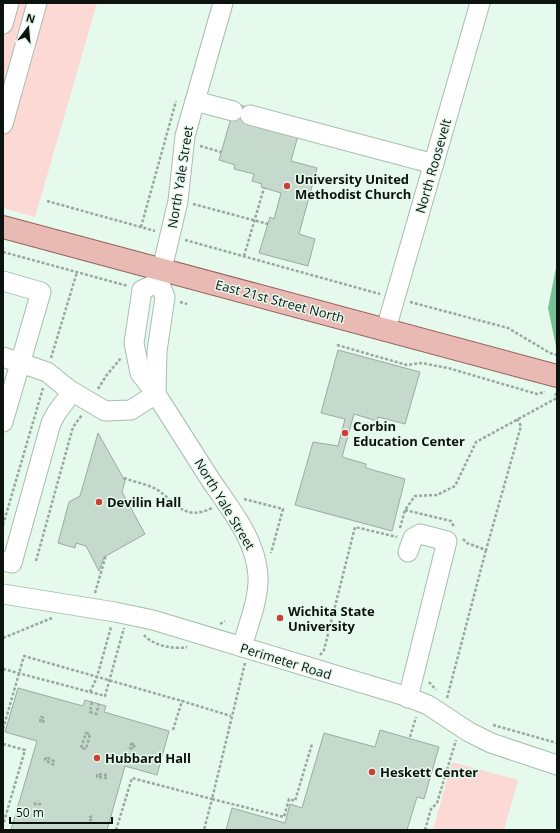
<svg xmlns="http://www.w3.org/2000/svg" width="560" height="833" viewBox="0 0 560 833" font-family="'Open Sans',sans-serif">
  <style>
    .green { fill: #fcd9d4 }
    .water { fill: #77c196 }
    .building { fill: #c5d9cc; stroke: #98aca0 }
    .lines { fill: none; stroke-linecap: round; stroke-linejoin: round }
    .minor-casing { stroke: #a8bcaf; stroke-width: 21 }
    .major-casing { stroke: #936159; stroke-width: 24 }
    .path { stroke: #98a89e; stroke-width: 2.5; stroke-dasharray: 3 2; stroke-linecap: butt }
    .minor { stroke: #fff; stroke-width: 19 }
    .major { stroke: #e9b9b3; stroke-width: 22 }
    .poi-dot { fill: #cc3f35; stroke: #e5faed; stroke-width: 1.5 }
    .labels { text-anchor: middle; stroke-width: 3; stroke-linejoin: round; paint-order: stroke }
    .street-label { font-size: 13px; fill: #0c130f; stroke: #e5faed }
    .poi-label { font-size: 13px; font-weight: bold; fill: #0c130f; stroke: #e5faed; text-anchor: start }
  </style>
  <rect width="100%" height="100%" fill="#e5faed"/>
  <g class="green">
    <polygon points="3,3 97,3 35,217 3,208"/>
    <polygon points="452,762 518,780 504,830 433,830"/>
  </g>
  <polygon class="water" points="557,263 557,351 548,308"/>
  <g class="building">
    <polygon points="235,104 252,108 299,132 291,161 317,168 299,234 315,239 308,266 259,253 270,217 274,219 281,193 261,187 262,184 252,181 254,174 234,169 235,165 219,160"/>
    <polygon points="338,350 420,372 405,424 378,417 377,421 354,414 342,457 366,464 366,468 405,479 392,531 295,505 313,442 338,446 345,419 321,413"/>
    <polygon points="98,433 125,481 122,492 145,534 104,557 99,571 86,546 76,543 75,548 58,543 69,502 80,496"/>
    <polygon points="18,688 83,706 85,700 106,706 104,712 169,731 157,775 125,766 107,830 11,830 37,741 5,732"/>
    <polygon points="380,730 439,747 424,799 417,797 407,830 226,830 232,808 285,823 290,804 302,808 324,733 375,747"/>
  </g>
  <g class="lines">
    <g class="minor-casing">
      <g id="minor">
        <polyline points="3,24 9,3"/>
        <polyline points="195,101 233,111"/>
        <polyline points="250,115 434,164"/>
        <polyline points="3,124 37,3"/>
        <polyline points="3,281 41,292 3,422"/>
        <path d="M159,282l-17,8 -8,53 6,30 16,21c18,28 36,57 54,85 20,30 46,60 48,97 1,24 -10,49 -16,71"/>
        <polyline points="386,329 480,3"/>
        <polyline points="3,357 47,372 68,389 105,411 131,410 156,394"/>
        <polyline points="156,394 157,351 165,297 159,282 178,201 185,136 223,3"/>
        <polyline points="3,561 12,563 51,423 57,412 72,392"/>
        <polyline points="3,594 115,612 153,620 405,696 428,705 469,732 491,743 557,765"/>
        <polyline points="408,698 447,541 420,534 413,538 408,552"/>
      </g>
    </g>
    <g class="major-casing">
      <polyline id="major" points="3,227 557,376"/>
    </g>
    <g class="path">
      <polyline points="200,146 221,152"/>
      <polyline points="47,201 155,231"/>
      <polyline points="193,204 268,224"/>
      <polyline points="141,227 176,101"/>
      <polyline points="185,240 380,294"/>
      <polyline points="3,252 128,286"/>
      <polyline points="244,256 264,188"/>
      <polyline points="180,302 187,304"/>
      <polyline points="410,302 508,328 550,353 557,355"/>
      <polyline points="337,345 407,365 421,363 448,368 537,394 545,392"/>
      <polyline points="51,358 77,272"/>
      <polyline points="98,389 106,376 121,358"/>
      <path d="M124,478c10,4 23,6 32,11 21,13 27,33 56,19"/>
      <polyline points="244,499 283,509 271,553"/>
      <polyline points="405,510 451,521 454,527"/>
      <polyline points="3,525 43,388"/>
      <polyline points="400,528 405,510 415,496 437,495 455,486 476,442 555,399 556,393"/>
      <polyline points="463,539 467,543 486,550 521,426 517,419"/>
      <polyline points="36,561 73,427 82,415"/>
      <polyline points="95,593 106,555"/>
      <polyline points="220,624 225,621"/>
      <path d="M144,635c8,10 30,15 43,12"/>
      <polyline points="3,638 52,618"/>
      <polyline points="320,655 324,650 355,527 397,537"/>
      <polyline points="245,663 212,799 284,817 289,799 295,801 312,744"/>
      <polyline points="3,669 90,692 97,677 111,627"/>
      <polyline points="429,682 436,690"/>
      <polyline points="90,692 105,696 124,628"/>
      <polyline points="447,698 486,550"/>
      <polyline points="92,702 90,712 96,714 99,704"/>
      <polyline points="40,722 41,717 44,718 43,723"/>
      <polyline points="493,725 557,743"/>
      <polyline points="3,729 24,656 182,701"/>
      <polyline points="173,730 182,701 231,716"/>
      <polygon points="86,733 90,734 86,749 81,748"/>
      <polyline points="410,737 416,717"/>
      <polyline points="3,744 25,750 3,825"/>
      <polygon points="131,744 135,744 133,749 130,748"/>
      <polyline points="54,765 45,760 46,757 56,762"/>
      <polyline points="107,778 97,777 97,774 108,775"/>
      <polyline points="34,803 37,805 40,804 38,801"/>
      <polyline points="92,816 89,818 90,820 94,820"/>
      <polyline points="116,830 132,778 212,799 204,830"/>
      <polyline points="425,830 431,809 437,803 456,740"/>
    </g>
    <use href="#minor" class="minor"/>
    <use href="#major" class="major"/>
  </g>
  <g class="poi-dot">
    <circle cx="287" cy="186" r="4"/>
    <circle cx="345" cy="433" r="4"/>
    <circle cx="99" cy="502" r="4"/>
    <circle cx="280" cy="618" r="4"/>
    <circle cx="97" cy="758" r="4"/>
    <circle cx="372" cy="772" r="4"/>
  </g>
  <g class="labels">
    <g class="street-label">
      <text transform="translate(433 166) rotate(-74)" y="5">North Roosevelt</text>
      <text transform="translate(180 177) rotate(-81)" y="5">North Yale Street</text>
      <text transform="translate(280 301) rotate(15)" y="5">East 21st Street North</text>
      <text transform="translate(225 504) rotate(59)" y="5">North Yale Street</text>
      <text transform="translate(286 661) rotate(17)" y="5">Perimeter Road</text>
    </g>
    <g class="poi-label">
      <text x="295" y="184">University United<tspan x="295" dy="15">Methodist Church</tspan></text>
      <text x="353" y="431">Corbin<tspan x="353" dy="15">Education Center</tspan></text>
      <text x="107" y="507">Devilin Hall</text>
      <text x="288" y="616">Wichita State<tspan x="288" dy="15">University</tspan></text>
      <text x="105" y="763">Hubbard Hall</text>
      <text x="380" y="777">Heskett Center</text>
    </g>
  </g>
  <rect width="560" height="833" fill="none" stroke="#0c130f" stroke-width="8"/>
  <g transform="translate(28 28) rotate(16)" stroke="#e5faed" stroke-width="3" paint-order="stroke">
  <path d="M0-3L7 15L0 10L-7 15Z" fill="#0c130f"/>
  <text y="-6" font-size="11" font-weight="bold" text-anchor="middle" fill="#0c130f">N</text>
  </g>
  <path d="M10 817v6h102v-6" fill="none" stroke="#0c130f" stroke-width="2"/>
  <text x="16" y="817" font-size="12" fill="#0c130f" stroke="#e5faed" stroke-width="3" paint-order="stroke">50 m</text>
</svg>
